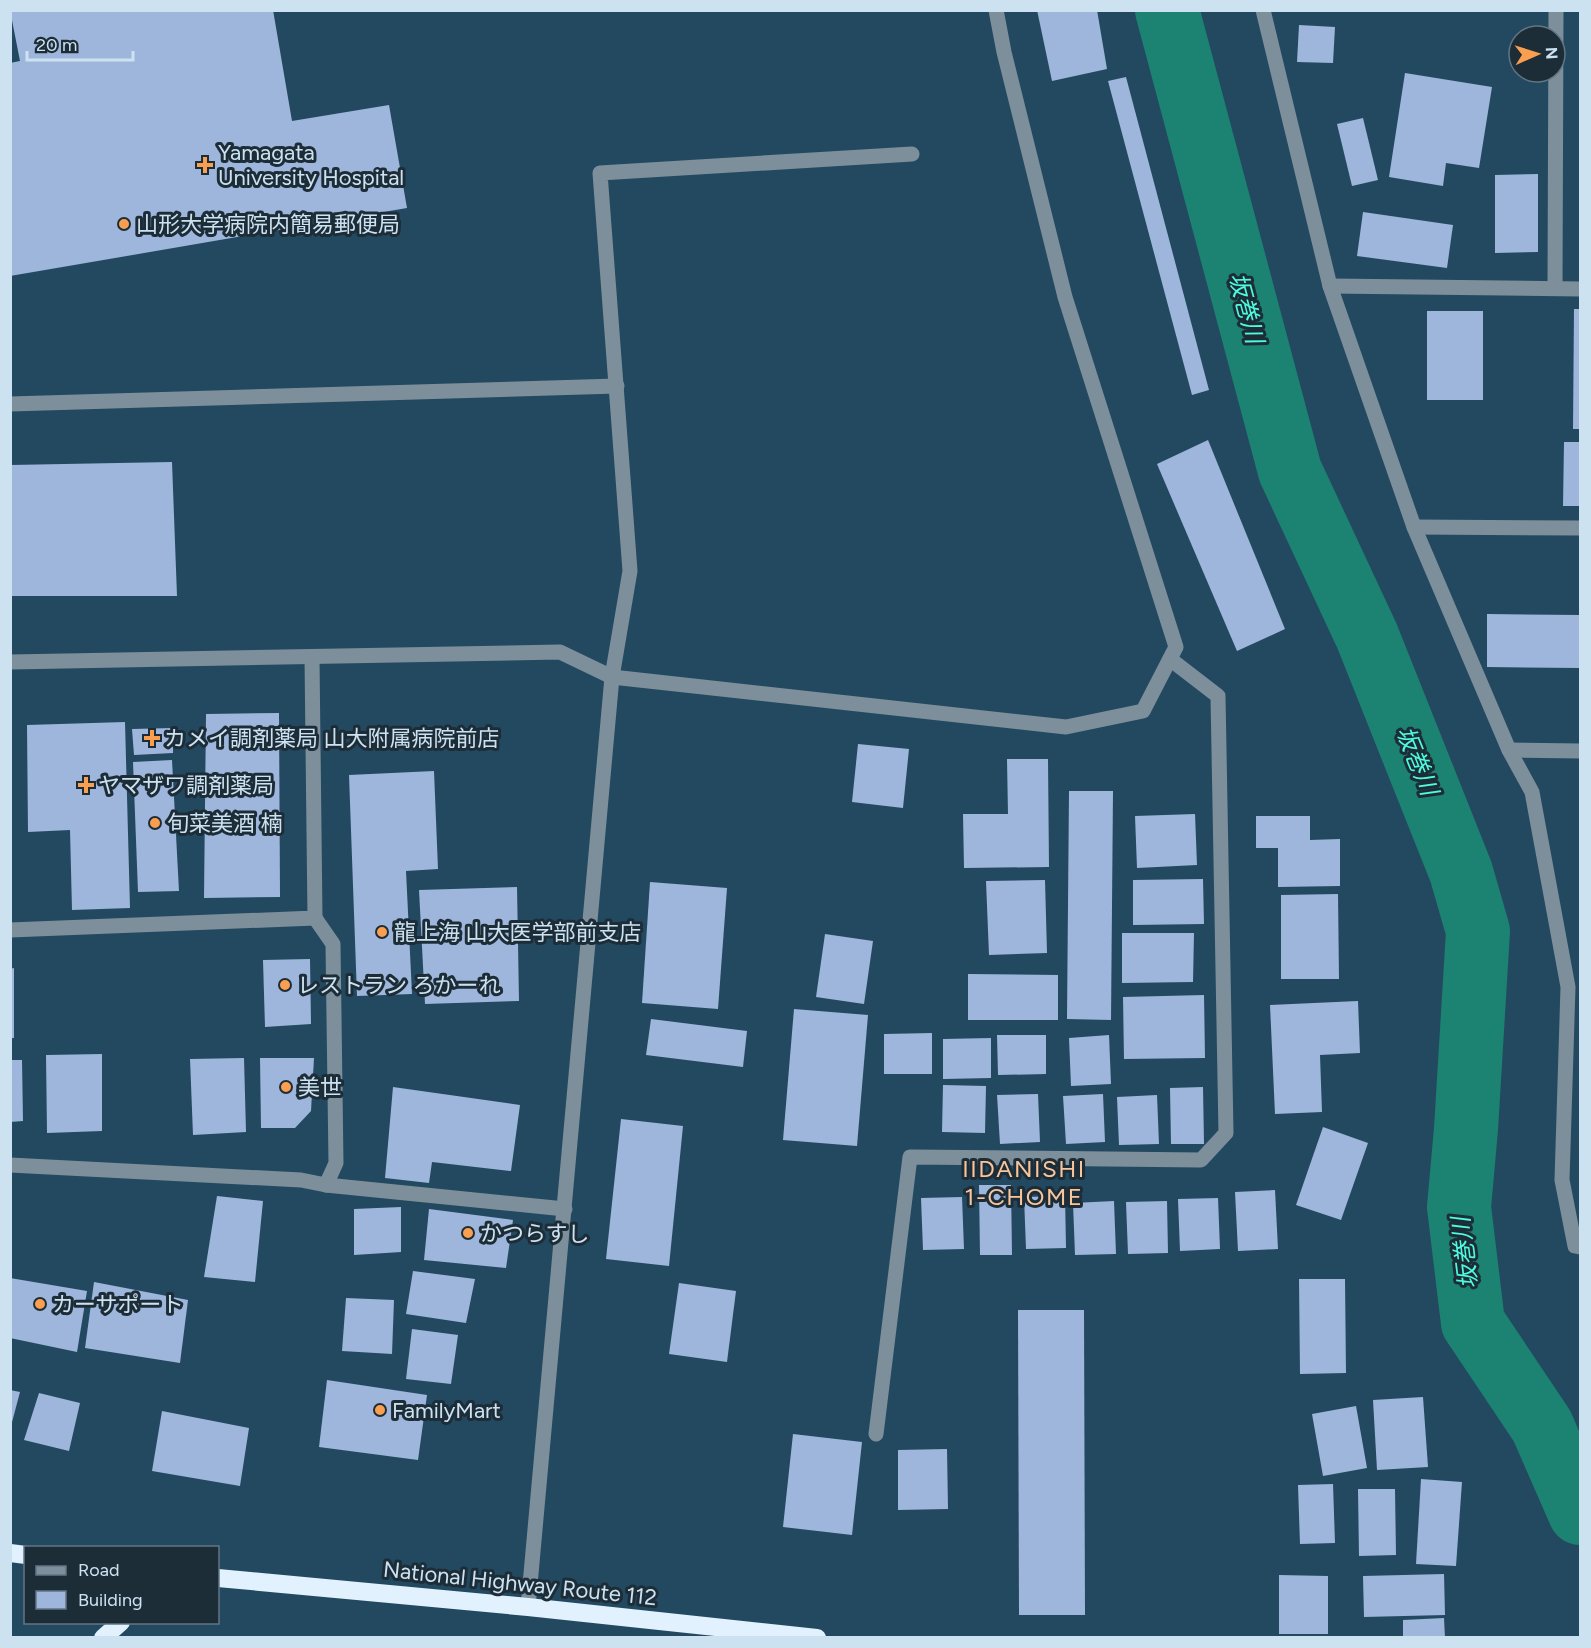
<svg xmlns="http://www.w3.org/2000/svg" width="1591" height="1648" viewBox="0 0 1591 1648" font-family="Figtree,'Noto Sans JP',sans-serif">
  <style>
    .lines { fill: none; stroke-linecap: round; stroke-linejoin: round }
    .river { stroke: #1c8272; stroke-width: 64 }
    .building { fill: #9eb6dc }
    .minor { stroke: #7e8f9c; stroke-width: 15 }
    .highway { stroke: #e1f1fd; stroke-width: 18 }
    .poi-dot { fill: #fa9f4f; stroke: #1d2d38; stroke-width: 2 }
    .labels { text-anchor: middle; stroke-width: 6; stroke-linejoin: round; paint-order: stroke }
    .poi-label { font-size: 22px; fill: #cde2f1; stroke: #1d2d38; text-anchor: start }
    .street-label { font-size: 22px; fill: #cde2f1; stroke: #1d2d38 }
    .water-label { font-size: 24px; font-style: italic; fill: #4dfbde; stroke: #1d2d38 }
    .neighbourhood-label { font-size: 24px; letter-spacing: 1.5px; fill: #f8c59c; stroke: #1d2d38 }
  </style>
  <rect width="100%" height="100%" fill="#234961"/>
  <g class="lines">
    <polyline class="river" points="1167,10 1290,471 1367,636 1461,872 1478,931 1466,1129 1459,1207 1473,1323 1542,1426 1580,1513"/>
  </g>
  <g class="building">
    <polygon points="10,10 273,10 292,121 389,105 407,208 10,276 10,63 20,61"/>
    <polygon points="1037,10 1097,10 1107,69 1052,81"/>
    <polygon points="1299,25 1335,27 1333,63 1297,62"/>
    <polygon points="1405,73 1492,87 1479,168 1446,163 1443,186 1389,177"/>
    <polygon points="1126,77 1209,390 1192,395 1108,81"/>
    <polygon points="1363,118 1378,180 1352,186 1337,124"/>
    <polygon points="1538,174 1538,252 1495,253 1495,175"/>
    <polygon points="1363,212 1453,225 1447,268 1357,256"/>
    <polygon points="1574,309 1580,309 1580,429 1573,429"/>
    <rect x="1427" y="311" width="56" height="89"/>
    <polygon points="1208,440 1285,629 1237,651 1157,464"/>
    <polygon points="1564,442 1580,442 1580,506 1563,506"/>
    <polygon points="172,462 177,596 10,596 10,465"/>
    <polygon points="1487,614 1580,615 1580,668 1487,667"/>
    <polygon points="279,713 280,897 204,898 206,714"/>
    <polygon points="125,722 130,908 72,910 70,830 28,832 27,725"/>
    <polygon points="173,728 173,753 134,755 132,729"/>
    <polygon points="858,744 909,749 903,808 852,802"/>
    <polygon points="1007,759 1048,759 1049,867 964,868 963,814 1008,814"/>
    <polygon points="172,760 179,891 138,892 133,762"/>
    <polygon points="434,771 438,869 406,871 412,994 357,996 349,775"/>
    <polygon points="1069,791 1113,791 1111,1020 1067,1019"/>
    <polygon points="1195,814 1197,865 1137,868 1135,816"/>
    <polygon points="1256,816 1310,816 1310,840 1340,839 1340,886 1278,887 1278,848 1256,848"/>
    <polygon points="1203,879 1204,924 1133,925 1133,880"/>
    <polygon points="1045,880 1047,953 989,955 986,881"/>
    <polygon points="650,882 727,888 718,1009 642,1003"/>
    <polygon points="517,887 519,1001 425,1004 419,890"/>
    <polygon points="1338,894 1339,979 1281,979 1281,895"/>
    <polygon points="1122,933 1194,933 1193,982 1122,983"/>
    <polygon points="825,934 873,941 864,1004 816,997"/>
    <polygon points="310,959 311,1024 265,1027 263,960"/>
    <polygon points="14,968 14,1038 10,1038 10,969"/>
    <polygon points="968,974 1058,975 1058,1020 968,1020"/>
    <polygon points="1204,995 1205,1058 1124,1059 1123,997"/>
    <polygon points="1358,1001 1360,1053 1320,1055 1322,1112 1275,1114 1270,1005"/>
    <polygon points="794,1009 868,1015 857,1146 783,1140"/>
    <polygon points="651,1019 747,1031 743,1067 646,1055"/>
    <polygon points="932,1033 932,1074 884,1074 884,1034"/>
    <polygon points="997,1035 1046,1035 1046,1074 998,1075"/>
    <polygon points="1109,1035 1111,1084 1071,1086 1069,1038"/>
    <polygon points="991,1038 991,1078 943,1079 943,1039"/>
    <polygon points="102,1054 102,1131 47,1133 46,1055"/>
    <polygon points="244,1058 246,1132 193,1135 190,1059"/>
    <polygon points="260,1058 314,1058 311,1111 295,1128 261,1128"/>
    <polygon points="10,1060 22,1060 23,1121 10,1122"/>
    <polygon points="943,1085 986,1086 985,1133 942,1132"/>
    <polygon points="393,1087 520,1105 511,1171 432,1162 429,1183 385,1178"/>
    <polygon points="1203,1087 1204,1144 1171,1144 1170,1088"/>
    <polygon points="1038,1094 1040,1142 1000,1144 997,1095"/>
    <polygon points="1103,1094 1105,1142 1066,1144 1063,1096"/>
    <polygon points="1157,1095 1159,1144 1119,1145 1117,1097"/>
    <polygon points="621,1119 683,1126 669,1266 606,1259"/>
    <polygon points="1323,1127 1368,1143 1341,1220 1296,1205"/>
    <polygon points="979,1185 1011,1185 1012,1255 980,1255"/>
    <polygon points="1275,1190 1278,1249 1238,1251 1235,1192"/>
    <polygon points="217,1196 263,1201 255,1282 204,1277"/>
    <polygon points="1065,1196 1066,1248 1026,1249 1024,1197"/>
    <polygon points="962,1197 964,1249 923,1250 921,1198"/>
    <polygon points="1218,1198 1220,1249 1180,1251 1178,1199"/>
    <polygon points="1114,1201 1116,1254 1075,1255 1073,1203"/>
    <polygon points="1167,1201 1168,1253 1128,1254 1126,1202"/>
    <polygon points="401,1207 401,1252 354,1255 354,1209"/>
    <polygon points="429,1209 513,1220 506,1268 424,1260"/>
    <polygon points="413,1271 475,1279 466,1323 406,1314"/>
    <polygon points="10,1278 87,1291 77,1352 10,1338"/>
    <polygon points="1299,1279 1345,1279 1346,1373 1300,1374"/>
    <polygon points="94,1282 188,1300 180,1363 85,1348"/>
    <polygon points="679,1283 736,1291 727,1362 669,1354"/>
    <polygon points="346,1298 394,1300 392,1354 342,1351"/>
    <polygon points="1018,1310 1084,1310 1085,1615 1019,1615"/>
    <polygon points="412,1329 458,1335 451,1384 406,1379"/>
    <polygon points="327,1380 427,1395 418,1460 319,1447"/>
    <polygon points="10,1390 20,1392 11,1426 10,1426"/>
    <polygon points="39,1393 80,1403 69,1451 24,1440"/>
    <polygon points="1423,1397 1428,1467 1377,1470 1373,1400"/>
    <polygon points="1356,1406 1367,1468 1323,1476 1312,1414"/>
    <polygon points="162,1411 249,1428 240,1486 152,1471"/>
    <polygon points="793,1434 862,1442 852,1535 783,1527"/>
    <polygon points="947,1449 948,1509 898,1510 898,1450"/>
    <polygon points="1421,1479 1462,1482 1456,1566 1416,1564"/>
    <polygon points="1333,1484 1335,1543 1300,1544 1298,1485"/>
    <polygon points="1358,1489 1395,1489 1396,1555 1359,1556"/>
    <polygon points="1444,1574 1445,1615 1364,1617 1363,1576"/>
    <polygon points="1279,1575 1328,1576 1328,1634 1279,1634"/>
    <polygon points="1444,1618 1445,1638 1403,1638 1403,1620"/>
  </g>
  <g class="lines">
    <g class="minor">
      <polyline points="1263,10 1330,286 1414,527 1509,750 1532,792 1568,987 1562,1180 1575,1246 1580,1247"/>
      <polyline points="1330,286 1580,289"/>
      <polyline points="1555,288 1556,10"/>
      <polyline points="10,404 617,386"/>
      <polyline points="1414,527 1580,528"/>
      <polyline points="10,662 560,652 612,677 1066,727 1143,711 1176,647 1065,297 1004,52 996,10"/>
      <polyline points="1509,750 1580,751"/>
      <polyline points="10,930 315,918 312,657"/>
      <polyline points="10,1165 301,1180 326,1185 336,1163 333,944 315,918"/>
      <polyline points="326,1185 565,1209"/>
      <polyline points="876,1434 910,1157 1201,1160 1226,1133 1218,696 1170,659"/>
      <polyline points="528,1607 612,677 630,571 600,173 912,154"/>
    </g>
    <g class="highway">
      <polyline points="10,1553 26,1555"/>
      <polyline points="218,1578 528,1607 817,1638"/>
      <polyline points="103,1638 121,1622"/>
    </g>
  </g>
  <g class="poi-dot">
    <path d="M202 156h6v6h6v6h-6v6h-6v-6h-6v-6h6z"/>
    <circle cx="124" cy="224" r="6"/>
    <path d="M149 729h6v6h6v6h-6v6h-6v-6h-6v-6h6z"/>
    <path d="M83 776h6v6h6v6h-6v6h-6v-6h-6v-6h6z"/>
    <circle cx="155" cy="823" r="6"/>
    <circle cx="382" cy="932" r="6"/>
    <circle cx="285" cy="985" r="6"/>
    <circle cx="286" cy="1087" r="6"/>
    <circle cx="468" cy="1233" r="6"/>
    <circle cx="40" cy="1304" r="6"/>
    <circle cx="380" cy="1410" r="6"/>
  </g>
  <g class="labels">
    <g class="poi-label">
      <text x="218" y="160">Yamagata<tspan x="218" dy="25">University Hospital</tspan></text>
      <text x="136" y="232">山形大学病院内簡易郵便局</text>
      <text x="164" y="746">カメイ調剤薬局 山大附属病院前店</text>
      <text x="98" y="793">ヤマザワ調剤薬局</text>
      <text x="167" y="831">旬菜美酒 楠</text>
      <text x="394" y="940">龍上海 山大医学部前支店</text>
      <text x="297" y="993">レストラン ろかーれ</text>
      <text x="298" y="1095">美世</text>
      <text x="480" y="1241">かつらすし</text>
      <text x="52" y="1312">カーサポート</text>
      <text x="392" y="1418">FamilyMart</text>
    </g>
    <g class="street-label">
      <text transform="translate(520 1583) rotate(6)" y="8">National Highway Route 112</text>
    </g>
    <g class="water-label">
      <text transform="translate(1246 308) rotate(75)" y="8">坂巻川</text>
      <text transform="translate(1417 761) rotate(68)" y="8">坂巻川</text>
      <text transform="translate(1465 1253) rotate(-97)" y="8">坂巻川</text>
    </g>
    <g class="neighbourhood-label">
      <text x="1024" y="1177">IIDANISHI<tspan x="1024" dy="28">1-CHOME</tspan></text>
    </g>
  </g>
  <rect width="1591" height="1648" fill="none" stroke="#cde2f1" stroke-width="24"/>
  <rect x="24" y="1546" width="195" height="78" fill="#1d2d38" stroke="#637582" stroke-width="1.5"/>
  <rect x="36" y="1566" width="30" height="9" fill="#7e8f9c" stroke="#637582" stroke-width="1.5"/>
  <text x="78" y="1576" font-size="18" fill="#cde2f1">Road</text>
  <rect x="36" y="1591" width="30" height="18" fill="#9eb6dc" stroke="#637582" stroke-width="1.5"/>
  <text x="78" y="1606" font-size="18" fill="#cde2f1">Building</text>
  <g transform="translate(1537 54) rotate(87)"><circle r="28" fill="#1d2d38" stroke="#637582" stroke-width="1.5"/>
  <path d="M0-4.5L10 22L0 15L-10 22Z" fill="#fa9f4f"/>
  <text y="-9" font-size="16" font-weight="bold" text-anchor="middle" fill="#cde2f1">N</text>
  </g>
  <path d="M27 51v9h106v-9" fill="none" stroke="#cde2f1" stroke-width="3"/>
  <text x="36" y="51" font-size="18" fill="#cde2f1" stroke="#1d2d38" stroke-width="4.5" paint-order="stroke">20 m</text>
</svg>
